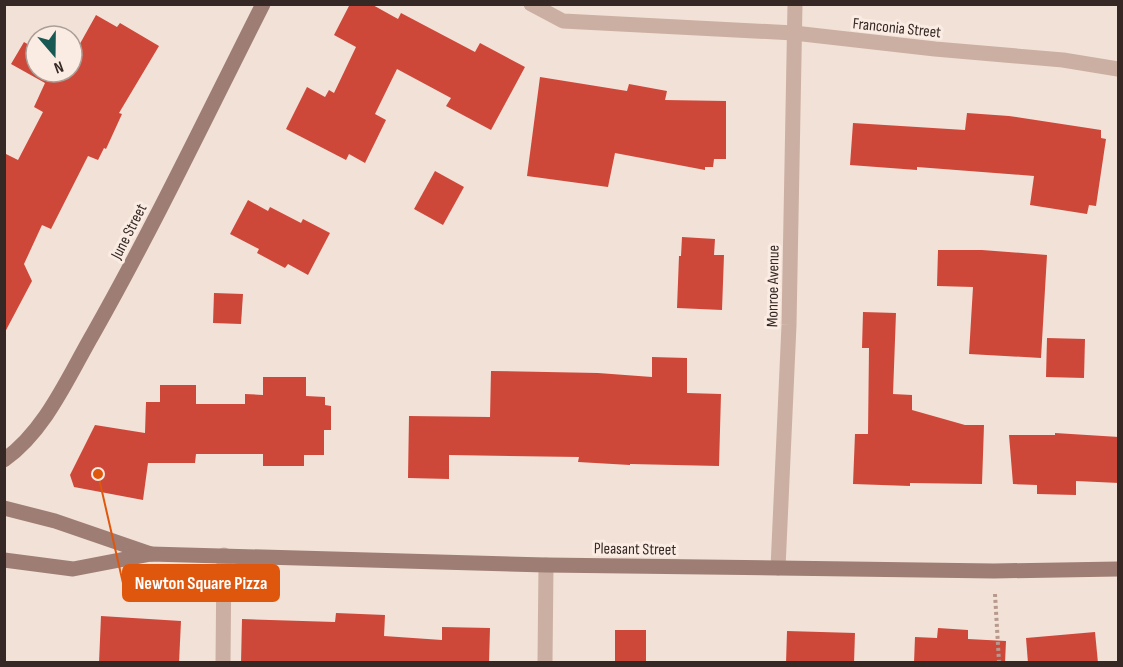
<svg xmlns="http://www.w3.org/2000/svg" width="1123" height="667" viewBox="0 0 1123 667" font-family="'Sofia Sans Condensed',sans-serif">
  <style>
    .building { fill: #ce483a }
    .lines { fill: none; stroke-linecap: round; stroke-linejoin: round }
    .path { stroke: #b7998d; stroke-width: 4; stroke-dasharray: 3 3; stroke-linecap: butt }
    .lane { stroke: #cbafa2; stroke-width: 15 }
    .street { stroke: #cbafa2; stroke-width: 15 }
    .secondary { stroke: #9e7d74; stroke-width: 15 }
    .labels { text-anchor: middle; stroke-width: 6; stroke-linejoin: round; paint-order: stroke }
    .street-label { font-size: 16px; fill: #352825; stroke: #faece3 }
    .leader { fill: none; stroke: #df570d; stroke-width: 2 }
    .callout-dot { fill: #df570d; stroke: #faece3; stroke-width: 2 }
    .callout { fill: #df570d; stroke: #df570d; stroke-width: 2 }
    .callout-label { font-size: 18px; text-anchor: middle; font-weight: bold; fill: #fff }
  </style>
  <rect width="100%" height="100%" fill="#f2e1d7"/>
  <g class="building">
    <polygon points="350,4 371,4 398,19 401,13 475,52 480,43 525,67 491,130 446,106 451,98 397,69 375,114 386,120 365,163 349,154 346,160 286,129 307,87 325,97 329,90 334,93 356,47 334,35"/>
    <polygon points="96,15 117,27 120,23 159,46 119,113 122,114 106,149 104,148 98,160 88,156 51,229 42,225 24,264 32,281 4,334 4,153 18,160 43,112 34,107 45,83 11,64 24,42 36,49 36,72 72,72 72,58"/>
    <polygon points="540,77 627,91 629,84 667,91 665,100 726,101 726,159 714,159 713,167 705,167 705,170 615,153 608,187 527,176"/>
    <polygon points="967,113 1009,116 1101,130 1101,138 1106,139 1096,206 1089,205 1087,214 1030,205 1034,176 917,167 917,170 850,165 853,123 965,130"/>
    <polygon points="435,171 464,187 443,225 414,209"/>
    <polygon points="248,200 268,211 270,207 301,223 303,219 330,233 308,275 288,264 285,268 257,253 259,249 230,234"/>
    <polygon points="682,237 715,239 714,255 724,255 722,310 677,308 679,256 681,256"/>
    <polygon points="938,250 982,250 1047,255 1041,358 969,354 973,287 937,286"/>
    <polygon points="214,293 243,294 241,324 213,323"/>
    <polygon points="863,312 896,313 893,394 912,395 912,410 965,425 984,425 982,484 910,483 910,486 853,484 855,434 868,434 869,348 862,348"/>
    <polygon points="1047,338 1085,339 1084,378 1046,377"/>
    <polygon points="652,357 687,358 687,393 721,394 719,466 630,464 630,465 578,462 579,457 449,455 449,479 408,478 409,416 490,417 491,371 598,373 652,377"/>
    <polygon points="263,377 306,377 306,396 325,397 325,405 331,406 331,430 324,430 324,455 304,455 304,466 263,466 263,454 196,454 195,463 148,463 143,500 74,487 70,475 95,425 145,433 146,402 160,402 160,385 196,385 196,404 245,404 245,394 263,395"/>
    <polygon points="1055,433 1119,437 1119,483 1076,481 1076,495 1037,494 1037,485 1013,484 1009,435 1055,435"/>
    <polygon points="336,613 385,615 384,636 442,640 442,627 490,628 489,663 241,663 242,619 335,622"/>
    <polygon points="101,616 181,621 179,663 99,663"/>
    <polygon points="938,628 968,630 968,639 1006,641 1005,663 914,663 915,637 937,638"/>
    <rect x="615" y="630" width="31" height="33"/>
    <polygon points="787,631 855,633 854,663 786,663"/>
    <polygon points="1095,632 1098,663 1028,663 1026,638"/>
  </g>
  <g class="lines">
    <polyline class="path" points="995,594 999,662"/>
    <polyline class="lane" points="223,662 224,555"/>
    <g class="street">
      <polyline points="531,4 563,21 794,33 935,49 1063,60 1118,69"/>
      <polyline points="778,568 789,325 795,4"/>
      <polyline points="545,662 546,565"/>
    </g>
    <g class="secondary">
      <path d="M4,460c42,-30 64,-83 89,-126 61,-108 114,-219 170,-330"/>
      <polyline points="4,508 55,521 151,554"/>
      <polyline points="4,560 73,569 151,554 546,565 778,568 994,571 1118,569"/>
    </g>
  </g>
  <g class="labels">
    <g class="street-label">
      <text transform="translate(897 27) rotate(6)" y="6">Franconia Street</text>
      <text transform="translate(128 231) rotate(-63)" y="6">June Street</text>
      <text transform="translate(772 286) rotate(-89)" y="6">Monroe Avenue</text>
      <text transform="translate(635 548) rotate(1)" y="6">Pleasant Street</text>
    </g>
  </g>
  <path class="leader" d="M98 474L123 583"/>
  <circle class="callout-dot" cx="98" cy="474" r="6"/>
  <rect class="callout" x="123" y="565" width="156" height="36" rx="6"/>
  <g class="callout-label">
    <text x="201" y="589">Newton Square Pizza</text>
  </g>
  <rect width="1123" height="667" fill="none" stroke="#352825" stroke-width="12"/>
  <g transform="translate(54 54) rotate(160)"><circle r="28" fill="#faece3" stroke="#ab9e97" stroke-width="1.5"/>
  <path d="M0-4.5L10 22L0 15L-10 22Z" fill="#185954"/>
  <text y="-9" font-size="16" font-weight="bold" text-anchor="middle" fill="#352825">N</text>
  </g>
</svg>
